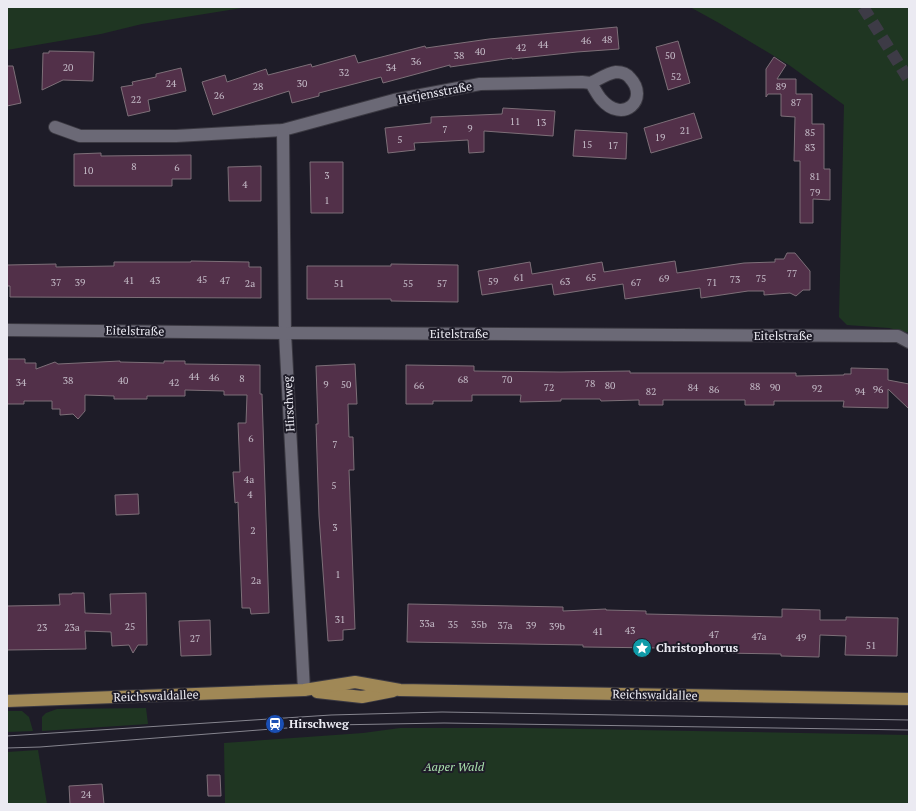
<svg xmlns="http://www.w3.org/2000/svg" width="916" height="811" viewBox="0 0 916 811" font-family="'PT Serif',serif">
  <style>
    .green { fill: #1f3622 }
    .building { fill: #523049; stroke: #7d6f78 }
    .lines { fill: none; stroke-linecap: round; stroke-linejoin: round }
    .highway-tunnel { stroke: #3d3b46; stroke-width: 12; stroke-dasharray: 12 6; stroke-linecap: butt }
    .minor-casing { stroke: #3b3942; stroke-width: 14 }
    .major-casing { stroke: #3b3942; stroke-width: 14 }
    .minor { stroke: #6b6976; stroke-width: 12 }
    .major { stroke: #a08856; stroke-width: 12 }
    .tram { stroke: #86858f; stroke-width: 1 }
    .labels { text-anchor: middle; stroke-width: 4; stroke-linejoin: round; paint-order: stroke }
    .number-label { font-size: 10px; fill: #c5bcc8 }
    .street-label { font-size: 12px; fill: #ebeaf2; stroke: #1e1c28 }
    .poi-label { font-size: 12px; font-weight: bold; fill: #ebeaf2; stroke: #1e1c28; text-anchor: start }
    .park-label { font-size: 12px; font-style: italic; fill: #abe3af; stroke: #1e1c28 }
  </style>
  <rect width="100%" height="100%" fill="#1e1c28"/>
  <g class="green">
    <polygon points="7,7 248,7 142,24 101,34 7,50"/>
    <polygon points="690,7 909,7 909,333 889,328 847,325 839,317 844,105 789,65 719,23"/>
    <polygon points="146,708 148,724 42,731 42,717 46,713 57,709"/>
    <polygon points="7,711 22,711 29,717 33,731 7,732"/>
    <polygon points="400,728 525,728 909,735 909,804 225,804 224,743 363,733"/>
    <polygon points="38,750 47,804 7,804 7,752"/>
  </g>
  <g class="building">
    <polygon points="617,27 619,49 577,52 512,59 512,58 450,67 450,65 383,83 381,77 319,93 319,96 292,103 289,91 213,115 202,82 225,75 227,82 266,69 268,75 311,64 312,67 355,55 358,63 425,46 426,48 489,39"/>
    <polygon points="678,41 690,83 668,90 656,47"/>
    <polygon points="49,51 94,52 93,81 63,80 42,90 43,53 49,53"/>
    <polygon points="774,57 786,65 777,79 796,79 796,94 812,94 812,124 824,124 824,169 830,169 830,200 813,199 813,223 800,223 800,161 794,161 795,117 781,116 781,94 768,94 766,97 766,69"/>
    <polygon points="7,66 13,66 21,103 7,106"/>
    <polygon points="181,68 186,91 148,100 150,111 128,116 121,87 133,85 132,82 156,77 156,74"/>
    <polygon points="503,108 555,111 553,136 484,131 484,152 469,153 468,140 414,143 415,150 388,153 385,128 431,123 431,117 502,114"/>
    <polygon points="694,113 702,138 651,153 644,128"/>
    <polygon points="575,130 627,133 626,159 573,156"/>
    <polygon points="101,153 101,156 191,155 191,179 172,179 172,186 74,186 74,154"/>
    <polygon points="310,162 343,162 343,213 311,213"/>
    <polygon points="261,166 261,201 229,201 228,167"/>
    <polygon points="787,253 795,253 810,271 810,290 803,290 796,296 790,293 764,295 764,291 748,291 701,298 700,288 625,299 623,284 554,295 552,284 482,295 478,271 530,262 532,274 602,262 604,272 675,261 677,273 744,263 775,262 775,259 784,259"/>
    <polygon points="191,261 249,262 249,267 261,267 261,298 10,297 10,286 7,286 7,265 56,264 56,267 114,266 114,262 191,262"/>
    <polygon points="391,264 458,265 458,302 391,301 391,299 307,299 307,266 391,266"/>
    <polygon points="7,359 25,359 25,363 36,363 36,369 55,362 58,364 120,361 120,362 164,363 164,361 185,361 185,364 260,365 260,394 262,394 269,613 251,614 250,608 242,608 238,502 235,503 233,472 240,472 238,423 246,423 247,395 224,395 224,391 185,390 185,396 147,396 147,399 114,399 114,396 85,395 85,411 78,419 73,414 60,415 60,409 52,409 52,401 24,401 24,404 7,404"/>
    <polygon points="355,364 357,404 348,404 349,437 353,437 354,470 349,470 355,629 343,630 343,640 328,641 319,516 316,424 318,424 316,366"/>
    <polygon points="406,365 474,366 474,371 561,372 630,371 630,373 796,373 796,376 844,375 844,374 851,374 851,368 888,369 888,380 909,384 909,409 888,389 888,408 843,407 844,401 774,401 774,405 745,405 745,400 663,400 663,405 639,405 639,400 601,401 600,399 561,399 561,401 520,402 521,395 472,395 472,401 433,401 433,404 406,404"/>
    <polygon points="138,494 139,514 116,515 115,495"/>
    <polygon points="72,593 84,593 85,613 111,614 110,594 146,593 147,645 138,645 133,653 129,645 112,646 111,632 85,631 86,649 7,650 7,606 60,605 59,594 72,594"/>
    <polygon points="408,604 563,607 563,611 606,609 606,610 646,611 646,614 782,617 782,609 820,610 820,620 846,620 846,617 898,618 897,656 845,655 846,636 820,635 819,657 781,656 781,654 662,652 662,648 583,647 583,645 407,642"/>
    <polygon points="210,620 211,655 181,656 179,621"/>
    <polygon points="207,775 220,775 221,796 208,796"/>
    <polygon points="102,784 104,804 70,804 69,786"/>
  </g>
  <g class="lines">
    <polyline class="highway-tunnel" points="863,7 909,80"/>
    <g class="minor-casing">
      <g id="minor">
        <path d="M55,127l25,9h96l107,-6 111,-30 86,-16 102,-2 9,1c3,5 6,11 10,16 22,26 49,0 29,-21 -3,-4 -8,-6 -14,-6 -8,1 -17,7 -25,11"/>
        <polyline points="283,130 285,333 304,690"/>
        <polyline points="7,330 285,333 889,336 898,336 909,342"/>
      </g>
    </g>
    <g class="major-casing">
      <g id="major">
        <polyline points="317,692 362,697 393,691"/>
        <polyline points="7,701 304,690 355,682 400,690 909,699"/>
      </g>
    </g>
    <use href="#minor" class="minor"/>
    <use href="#major" class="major"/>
    <g class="tram">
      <polyline points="7,736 331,715 442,712 909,720"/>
      <polyline points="7,748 40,747 272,729 332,725 444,723 909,730"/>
    </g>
  </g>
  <defs>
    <g id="sight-disc" transform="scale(1)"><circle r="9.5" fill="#0f9aa8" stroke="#1e1c28"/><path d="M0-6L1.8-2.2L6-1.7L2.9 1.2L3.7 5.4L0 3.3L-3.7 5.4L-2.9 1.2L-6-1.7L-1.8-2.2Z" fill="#fff"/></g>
    <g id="station-disc" transform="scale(1)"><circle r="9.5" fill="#1a4fb4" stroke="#1e1c28"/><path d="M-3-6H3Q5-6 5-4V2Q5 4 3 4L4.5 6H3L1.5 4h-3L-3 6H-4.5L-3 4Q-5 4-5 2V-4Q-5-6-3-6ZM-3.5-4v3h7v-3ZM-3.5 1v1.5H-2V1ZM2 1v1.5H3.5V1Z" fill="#fff"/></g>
  </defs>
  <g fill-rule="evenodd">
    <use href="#sight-disc" x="642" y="648"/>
    <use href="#station-disc" x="275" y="724"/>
  </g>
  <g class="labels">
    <g class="number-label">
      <text x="607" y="43">48</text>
      <text x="586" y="44">46</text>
      <text x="543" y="48">44</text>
      <text x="521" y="51">42</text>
      <text x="480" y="55">40</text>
      <text x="459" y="59">38</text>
      <text x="670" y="59">50</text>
      <text x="416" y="65">36</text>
      <text x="68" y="71">20</text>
      <text x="391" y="71">34</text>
      <text x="344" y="76">32</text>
      <text x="676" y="80">52</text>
      <text x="171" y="87">24</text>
      <text x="302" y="87">30</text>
      <text x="258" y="90">28</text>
      <text x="781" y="90">89</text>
      <text x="219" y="99">26</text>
      <text x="136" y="103">22</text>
      <text x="796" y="106">87</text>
      <text x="515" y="125">11</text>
      <text x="541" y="126">13</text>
      <text x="470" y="132">9</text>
      <text x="445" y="133">7</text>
      <text x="685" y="134">21</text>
      <text x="810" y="136">85</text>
      <text x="660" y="141">19</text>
      <text x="400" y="143">5</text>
      <text x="587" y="148">15</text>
      <text x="613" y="149">17</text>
      <text x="810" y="151">83</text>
      <text x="134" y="170">8</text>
      <text x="177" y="171">6</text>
      <text x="88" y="174">10</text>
      <text x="327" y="179">3</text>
      <text x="815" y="180">81</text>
      <text x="245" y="188">4</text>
      <text x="815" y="196">79</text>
      <text x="327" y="204">1</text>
      <text x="792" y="277">77</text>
      <text x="519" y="281">61</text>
      <text x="591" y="281">65</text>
      <text x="664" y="282">69</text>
      <text x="761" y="282">75</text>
      <text x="202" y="283">45</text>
      <text x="735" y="283">73</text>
      <text x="129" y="284">41</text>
      <text x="155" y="284">43</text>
      <text x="225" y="284">47</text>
      <text x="493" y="285">59</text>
      <text x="565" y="285">63</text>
      <text x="56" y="286">37</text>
      <text x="80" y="286">39</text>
      <text x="636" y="286">67</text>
      <text x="712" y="286">71</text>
      <text x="250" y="287">2a</text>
      <text x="339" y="287">51</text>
      <text x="408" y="287">55</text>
      <text x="442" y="287">57</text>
      <text x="194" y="380">44</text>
      <text x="214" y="381">46</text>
      <text x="242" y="382">8</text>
      <text x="463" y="383">68</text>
      <text x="507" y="383">70</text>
      <text x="68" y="384">38</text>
      <text x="123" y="384">40</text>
      <text x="21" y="386">34</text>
      <text x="174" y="386">42</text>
      <text x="590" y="387">78</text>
      <text x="326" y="388">9</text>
      <text x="346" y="388">50</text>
      <text x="419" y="389">66</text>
      <text x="610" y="389">80</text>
      <text x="755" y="390">88</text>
      <text x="549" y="391">72</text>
      <text x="693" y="391">84</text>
      <text x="775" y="391">90</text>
      <text x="817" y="392">92</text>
      <text x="714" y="393">86</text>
      <text x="878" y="393">96</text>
      <text x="651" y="395">82</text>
      <text x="860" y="395">94</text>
      <text x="251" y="442">6</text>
      <text x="335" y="448">7</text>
      <text x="249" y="483">4a</text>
      <text x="334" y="489">5</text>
      <text x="250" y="498">4</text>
      <text x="335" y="531">3</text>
      <text x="253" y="534">2</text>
      <text x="338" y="578">1</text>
      <text x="256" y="584">2a</text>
      <text x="340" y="623">31</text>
      <text x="427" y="627">33a</text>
      <text x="453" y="628">35</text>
      <text x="479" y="628">35b</text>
      <text x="505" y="629">37a</text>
      <text x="531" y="629">39</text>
      <text x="130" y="630">25</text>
      <text x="557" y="630">39b</text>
      <text x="42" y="631">23</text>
      <text x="72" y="631">23a</text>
      <text x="630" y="634">43</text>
      <text x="598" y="635">41</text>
      <text x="714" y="638">47</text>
      <text x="759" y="640">47a</text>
      <text x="801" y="641">49</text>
      <text x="195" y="642">27</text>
      <text x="871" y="649">51</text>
      <text x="86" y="798">24</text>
    </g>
    <g class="street-label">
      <text transform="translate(435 93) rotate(-11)" y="4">Hetjensstraße</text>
      <text transform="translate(135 331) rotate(1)" y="4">Eitelstraße</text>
      <text x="459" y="338">Eitelstraße</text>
      <text x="783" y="340">Eitelstraße</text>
      <text transform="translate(289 404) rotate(-93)" y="4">Hirschweg</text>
      <text transform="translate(655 695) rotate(1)" y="4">Reichswaldallee</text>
      <text transform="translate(156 696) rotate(-2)" y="4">Reichswaldallee</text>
    </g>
    <g class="poi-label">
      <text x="656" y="652">Christophorus</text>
      <text x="289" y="728">Hirschweg</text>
    </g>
    <g class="park-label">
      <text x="454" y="771">Aaper Wald</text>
    </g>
  </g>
  <rect width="916" height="811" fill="none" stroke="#ebeaf2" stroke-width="16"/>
</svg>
